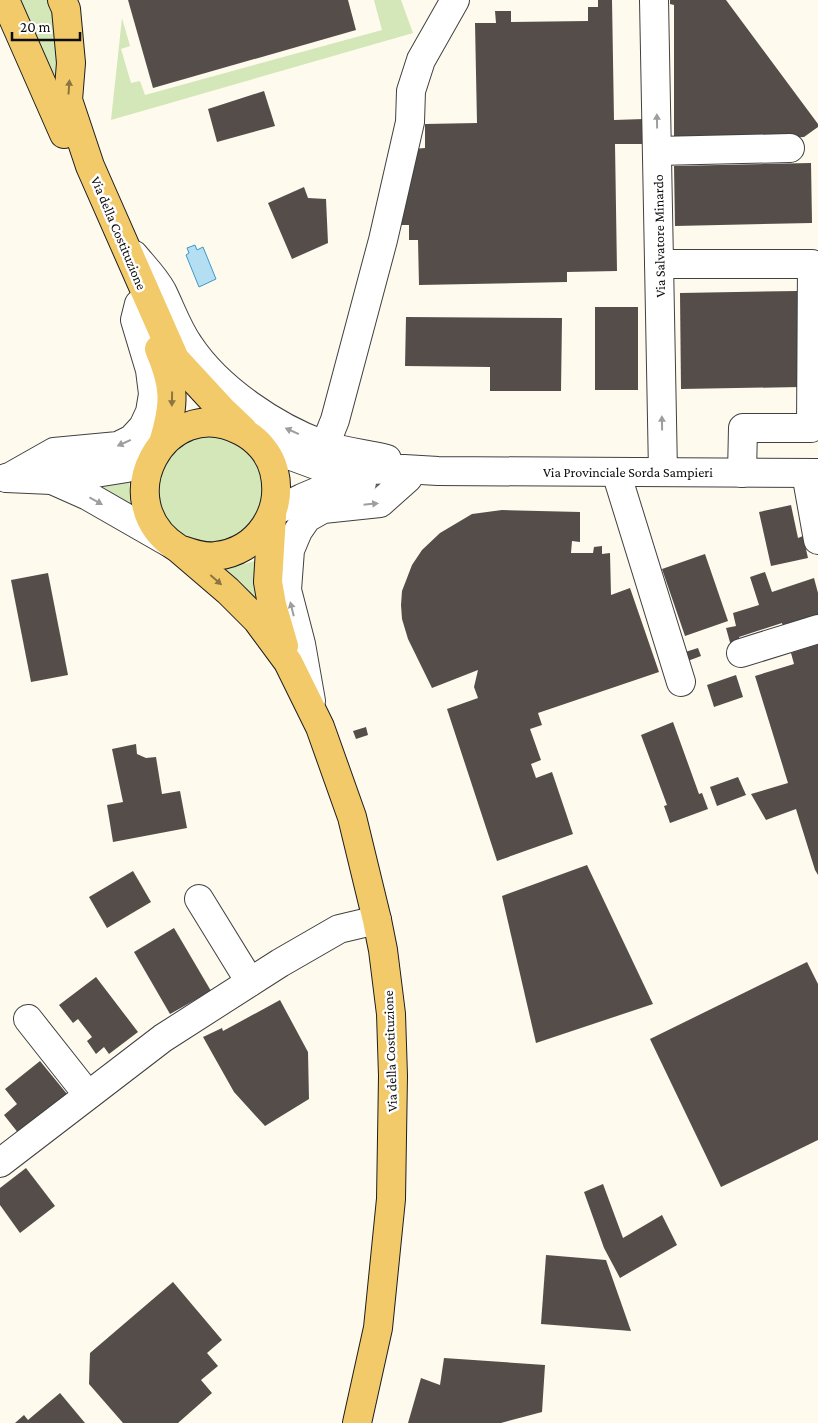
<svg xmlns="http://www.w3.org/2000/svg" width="818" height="1423" viewBox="0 0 818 1423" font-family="'Crimson Pro',serif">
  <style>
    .green { fill: #d3e7b8 }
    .water { fill: #b4dff3; stroke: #3e98c7 }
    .building { fill: #554d4a }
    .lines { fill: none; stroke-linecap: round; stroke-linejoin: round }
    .minor-casing { stroke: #404040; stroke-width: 30 }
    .major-casing { stroke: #1e1e1e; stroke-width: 30 }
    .minor { stroke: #fff; stroke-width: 28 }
    .major { stroke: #f2ca69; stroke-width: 28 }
    .oneway { fill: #8b7540 }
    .oneway2 { fill: #9e9e9e }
    .labels { text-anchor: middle; stroke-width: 5; stroke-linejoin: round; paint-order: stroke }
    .street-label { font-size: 14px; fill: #0d0d0d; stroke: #fff }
  </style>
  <rect width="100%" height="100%" fill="#fefaed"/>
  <g class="green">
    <polygon points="21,0 49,0 56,17 56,83"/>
    <polygon points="374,0 401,0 413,33 111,120 122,18 130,46 121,49 131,83 140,81 145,95 382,30"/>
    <circle cx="210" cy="490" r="54"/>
    <polygon points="129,477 131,510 85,483"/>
    <polygon points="261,559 261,615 224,570"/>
  </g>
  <polygon class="water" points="195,245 197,250 203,247 216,279 199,287 186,255 189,253 187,248"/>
  <g class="building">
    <polygon points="128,0 348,0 356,30 153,88"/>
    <polygon points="598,0 612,0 614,120 644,119 644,144 615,144 617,271 567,272 567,282 419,285 418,240 409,240 409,225 399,225 412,149 425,148 425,124 477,123 475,23 496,23 495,11 511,11 511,22 588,21 588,7 598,7"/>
    <polygon points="670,0 726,0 818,124 818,127 804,137 730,141 674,138 674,5 670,4"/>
    <polygon points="264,91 275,126 217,142 208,109"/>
    <polygon points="811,163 812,223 675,226 674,166"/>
    <polygon points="304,187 308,198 326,199 328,243 292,259 268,203"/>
    <polygon points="798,291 800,387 681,389 680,293"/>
    <rect x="595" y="307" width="43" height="83"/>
    <polygon points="406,317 562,318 561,391 490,391 490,367 405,366"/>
    <polygon points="791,505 798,538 803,536 808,558 771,566 759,512"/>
    <polygon points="502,510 580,512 580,542 572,541 571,553 593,553 594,547 602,546 602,554 610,553 611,595 630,588 659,672 538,713 542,725 530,729 541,760 531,764 536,778 552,772 573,834 497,861 447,709 478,698 474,687 478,670 432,688 408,639 402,619 401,605 402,591 412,565 422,550 440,533 472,514"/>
    <polygon points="705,554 728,621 685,636 662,569"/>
    <polygon points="765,572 772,592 814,578 818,593 818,616 783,627 782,623 739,637 741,643 731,646 726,628 736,626 733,613 759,605 750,577"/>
    <polygon points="48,573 68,675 31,682 11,580"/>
    <polygon points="818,644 818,875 815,870 796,809 766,820 751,794 788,783 755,676 794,664 791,653"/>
    <polygon points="698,648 701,656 685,662 682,653"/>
    <polygon points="736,675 743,697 714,707 707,685"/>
    <polygon points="673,722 699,794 702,793 708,809 670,823 664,806 667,805 641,735"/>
    <polygon points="366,727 368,735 356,739 353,731"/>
    <polygon points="136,744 137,754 146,758 156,757 162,794 180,791 187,828 113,842 107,805 123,802 112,749"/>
    <polygon points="738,777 746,795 717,806 710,787"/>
    <polygon points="587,865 653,1004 536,1043 502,896"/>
    <polygon points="133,871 151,902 107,928 89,897"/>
    <polygon points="174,928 211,991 170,1014 134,952"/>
    <polygon points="807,962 818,984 818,1140 721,1187 650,1039"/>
    <polygon points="96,977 138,1032 109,1054 104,1047 96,1054 87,1041 92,1037 78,1019 73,1023 59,1005"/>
    <polygon points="280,1000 308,1052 309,1099 265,1126 234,1092 203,1037 222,1028 223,1031"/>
    <polygon points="40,1061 67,1094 19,1134 4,1115 17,1104 5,1089"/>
    <polygon points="26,1168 55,1206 20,1233 0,1205 0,1188"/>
    <polygon points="603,1184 623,1238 662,1215 677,1245 620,1278 604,1248 584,1192"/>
    <polygon points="546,1255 606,1260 631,1331 541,1324"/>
    <polygon points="173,1282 222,1340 207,1353 218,1366 201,1380 212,1393 178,1423 123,1423 89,1384 90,1353"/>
    <polygon points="444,1358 545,1365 542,1412 501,1423 408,1423 421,1378 440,1385"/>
    <polygon points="60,1393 85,1423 15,1423 24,1415 28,1420"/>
  </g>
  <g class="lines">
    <g class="minor-casing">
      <g id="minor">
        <polyline points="654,0 663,472"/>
        <polyline points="657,151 790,148"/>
        <path d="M134,255c9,11 21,23 28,36 9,18 15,37 27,54 29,44 86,82 135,100 20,7 43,9 63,14"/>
        <polyline points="659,264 812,264 811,428 743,428 742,473"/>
        <polyline points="256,440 286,454 332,471 404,469 438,471 818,473"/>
        <polyline points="325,445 335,420 383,240 410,122 411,91 421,60 455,0"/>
        <polyline points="616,472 681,682"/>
        <polyline points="806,473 818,540"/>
        <polyline points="6,478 52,480 127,468 156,451"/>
        <polyline points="8,478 54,452 118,446 132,439 143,427 150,412 153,394 150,370 135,320 139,304"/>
        <polyline points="52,480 88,496 170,543"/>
        <polyline points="273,512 302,498 328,487 362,483"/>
        <polyline points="741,653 818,629"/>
        <polyline points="311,701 301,644 287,590 290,550 298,531 307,518 323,509 380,503 408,478"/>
        <polyline points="199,899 250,982"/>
        <polyline points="28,1019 88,1095"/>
        <polyline points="0,1163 163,1038 280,963 339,929 377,920"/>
      </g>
    </g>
    <g class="major-casing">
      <g id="major">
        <polyline points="5,0 64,134"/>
        <polyline points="62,0 66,9 71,63 68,100 90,166 175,359 223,411 243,430"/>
        <path d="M159,349c16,37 16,55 4,94"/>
        <polyline points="272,516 268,582 272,605 284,646"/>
        <path d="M179,549c12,4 24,9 37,7 42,-5 68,-44 58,-85 -4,-17 -17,-32 -33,-40 -76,-40 -137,72 -62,118l49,42 29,29 31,42 32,65 32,90 25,103 6,30 8,64 2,62 -2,123 -13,129 -21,95"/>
      </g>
    </g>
    <use href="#minor" class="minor"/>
    <use href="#major" class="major"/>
  </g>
  <defs><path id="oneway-solid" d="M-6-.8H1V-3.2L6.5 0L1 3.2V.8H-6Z" transform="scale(1.25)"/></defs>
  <g class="oneway">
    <use href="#oneway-solid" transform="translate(69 87) rotate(-86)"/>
    <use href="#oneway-solid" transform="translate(172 399) rotate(91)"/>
    <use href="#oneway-solid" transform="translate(216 580) rotate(41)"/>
  </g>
  <g class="oneway2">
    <use href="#oneway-solid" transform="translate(657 121) rotate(-91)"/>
    <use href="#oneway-solid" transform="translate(662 423) rotate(-91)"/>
    <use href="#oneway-solid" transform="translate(292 431) rotate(-156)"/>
    <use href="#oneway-solid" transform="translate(124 443) rotate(156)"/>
    <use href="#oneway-solid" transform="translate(96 501) rotate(29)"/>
    <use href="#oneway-solid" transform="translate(371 504) rotate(-6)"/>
    <use href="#oneway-solid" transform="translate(292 609) rotate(-104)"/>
  </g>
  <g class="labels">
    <g class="street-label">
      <text transform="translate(119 233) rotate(67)" y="5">Via della Costituzione</text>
      <text transform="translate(659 236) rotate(-91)" y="5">Via Salvatore Minardo</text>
      <text x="628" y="477">Via Provinciale Sorda Sampieri</text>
      <text transform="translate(390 1051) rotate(-92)" y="5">Via della Costituzione</text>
    </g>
  </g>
  <path d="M12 32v8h68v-8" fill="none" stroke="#0d0d0d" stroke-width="2.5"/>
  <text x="20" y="32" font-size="15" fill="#0d0d0d" stroke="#ffffff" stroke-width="4" paint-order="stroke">20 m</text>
</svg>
